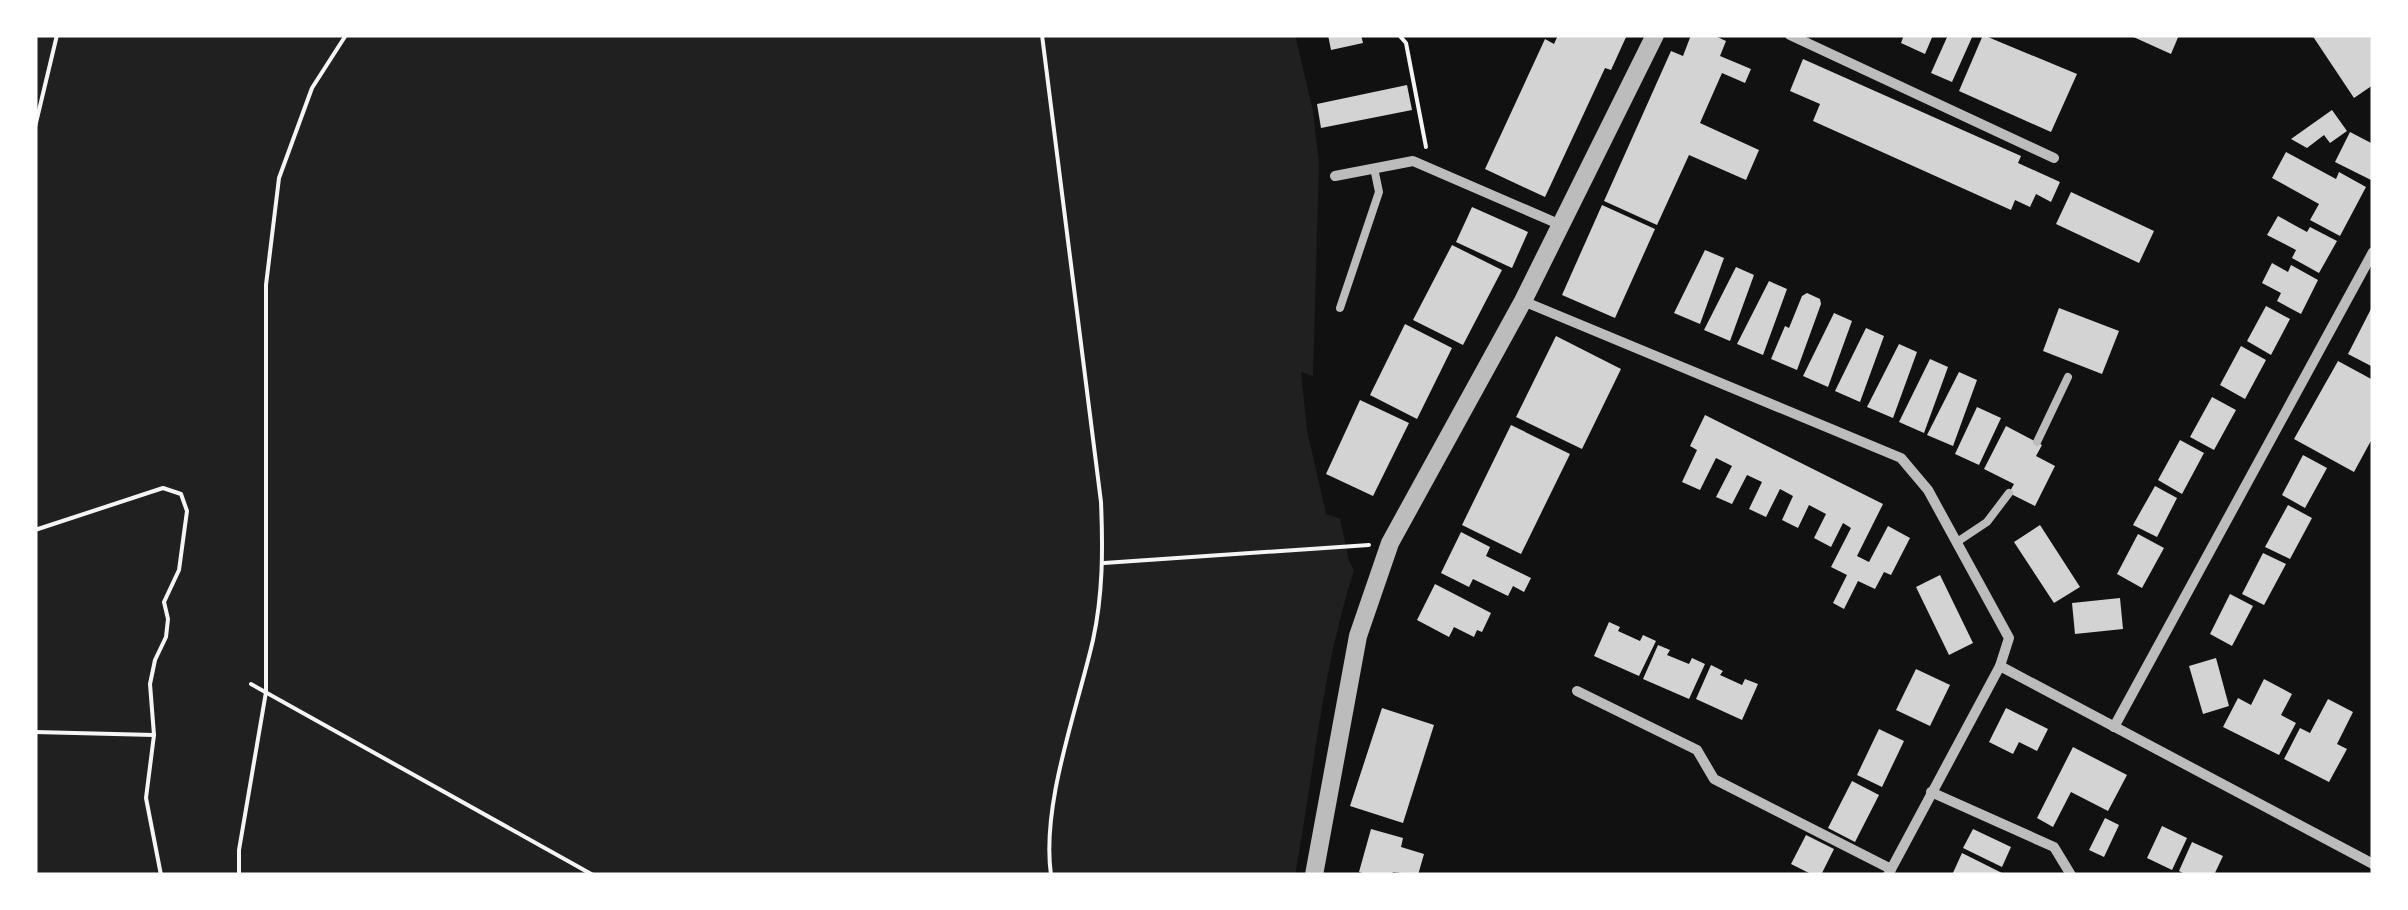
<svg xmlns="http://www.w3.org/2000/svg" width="2408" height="910" viewBox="0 0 2408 910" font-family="Barlow,sans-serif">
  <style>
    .green { fill: #202020 }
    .building { fill: #d3d3d3 }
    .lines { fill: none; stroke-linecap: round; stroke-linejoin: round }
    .path { stroke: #f5f5f5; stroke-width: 4 }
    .service { stroke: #bcbcbc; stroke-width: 8 }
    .minor { stroke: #bcbcbc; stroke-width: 10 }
    .tertiary { stroke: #bcbcbc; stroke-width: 18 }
  </style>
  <rect width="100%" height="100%" fill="#111"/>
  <path class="green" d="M35,35h1260l18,76 6,52 -6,213 -12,-4 6,58 19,84 14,5 9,42 5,9c-32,99 -40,203 -59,305h-1260z"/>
  <g class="building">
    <polygon points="1328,35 1361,35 1363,43 1331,50"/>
    <polygon points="1558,35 1627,35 1611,70 1605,68 1545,197 1485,169 1545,39 1554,44"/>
    <polygon points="1691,35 1713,35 1726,41 1720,56 1751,69 1745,83 1722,73 1700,123 1759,150 1746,180 1689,155 1657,225 1604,201 1671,51 1683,56"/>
    <polygon points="1904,35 1933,35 1925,54 1901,43"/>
    <polygon points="1948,35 1973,35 1952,82 1931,73"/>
    <polygon points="1983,35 2077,74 2051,132 1959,91"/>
    <polygon points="2129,35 2179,35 2171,54"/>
    <polygon points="2312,35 2373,35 2373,85 2354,98"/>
    <polygon points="1803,59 2021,156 2018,163 2060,182 2051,202 2036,194 2030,207 2015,200 2011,210 1813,121 1820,104 1790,91"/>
    <polygon points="1407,85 1412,110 1321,128 1317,104"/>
    <polygon points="2332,110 2347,131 2330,143 2324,135 2307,148 2291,139"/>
    <polygon points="2350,132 2373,144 2373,181 2335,162"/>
    <polygon points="2286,152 2336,179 2339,172 2366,187 2340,236 2310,220 2319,204 2272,178"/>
    <polygon points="2071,192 2154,231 2139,263 2056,224"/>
    <polygon points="1602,205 1655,229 1615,318 1562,295"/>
    <polygon points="1472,207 1528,232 1512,268 1456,242"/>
    <polygon points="2278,216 2307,232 2310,227 2337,241 2319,273 2292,258 2296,250 2267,235"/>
    <polygon points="1452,245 1502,270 1463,345 1413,320"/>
    <polygon points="1705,250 1724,258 1700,324 1674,313"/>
    <polygon points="2272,263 2288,272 2291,265 2318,280 2301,314 2277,301 2281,293 2262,283"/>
    <polygon points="1736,267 1754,275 1730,341 1704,330"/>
    <polygon points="1769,281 1787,289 1763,355 1737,344"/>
    <polygon points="1807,293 1820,299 1821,304 1797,370 1771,359 1785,326 1789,328 1802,296"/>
    <polygon points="2373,305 2373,367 2348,354"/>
    <polygon points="2266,306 2290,319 2271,355 2247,341"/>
    <polygon points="2059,308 2119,331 2102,374 2043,351"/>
    <polygon points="1834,313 1852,321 1828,387 1803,376"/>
    <polygon points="1405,324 1452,348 1417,419 1370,395"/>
    <polygon points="1866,328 1884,336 1860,402 1835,391"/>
    <polygon points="1556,336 1621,369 1582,449 1516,417"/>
    <polygon points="1899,344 1917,352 1893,418 1867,407"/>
    <polygon points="2241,346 2266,360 2245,399 2220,385"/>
    <polygon points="1930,359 1948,367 1924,433 1899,422"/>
    <polygon points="2338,361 2373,380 2373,437 2354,472 2294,439"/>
    <polygon points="1959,372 1977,380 1953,446 1927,435"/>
    <polygon points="2212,397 2236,410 2214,450 2190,437"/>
    <polygon points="1360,400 1409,423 1373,496 1326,474"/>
    <polygon points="1977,407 2001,418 1979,465 1955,454"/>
    <polygon points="1705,415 1883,504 1857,556 1869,562 1888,526 1910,538 1891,575 1884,572 1875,589 1858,581 1844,609 1833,603 1847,575 1831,567 1851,528 1843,523 1831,547 1814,538 1826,514 1809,505 1798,528 1782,520 1793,496 1780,489 1766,517 1749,509 1762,482 1747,475 1732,504 1716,497 1732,466 1716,458 1700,490 1682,482 1697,450 1690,446"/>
    <polygon points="1511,425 1570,454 1521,554 1462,525"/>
    <polygon points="2006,426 2042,445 2036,456 2055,466 2035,506 2009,493 2014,484 1984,469"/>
    <polygon points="2180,440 2204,453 2182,494 2158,480"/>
    <polygon points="2303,455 2327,468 2305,508 2282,495"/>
    <polygon points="2155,486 2177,498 2157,537 2133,525"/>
    <polygon points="2288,505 2312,518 2290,559 2265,547"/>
    <polygon points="2040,525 2080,587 2054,603 2014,542"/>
    <polygon points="1461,532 1490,547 1486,556 1531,578 1524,592 1513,586 1508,596 1473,579 1469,587 1441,573"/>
    <polygon points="2138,534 2164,548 2142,588 2117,574"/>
    <polygon points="2263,553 2286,564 2264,605 2242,594"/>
    <polygon points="1940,575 1973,643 1949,655 1916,587"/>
    <polygon points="1435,584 1491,613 1482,632 1477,630 1474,637 1454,627 1449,637 1417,620"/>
    <polygon points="2230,594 2253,606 2232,646 2210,634"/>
    <polygon points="2120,598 2123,629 2075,634 2072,603"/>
    <polygon points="1609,622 1620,627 1618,631 1640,641 1643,635 1656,641 1639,676 1594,656"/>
    <polygon points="1658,645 1670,650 1667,655 1689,664 1692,658 1705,664 1689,699 1643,679"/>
    <polygon points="2216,658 2229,706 2203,714 2189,666"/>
    <polygon points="1711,665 1723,671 1720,675 1742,685 1745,679 1758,684 1742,720 1696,699"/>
    <polygon points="1916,669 1950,685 1930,726 1896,710"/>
    <polygon points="2264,679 2292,694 2281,715 2296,723 2279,755 2223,727 2238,698 2251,705"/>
    <polygon points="2328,699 2353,712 2337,744 2347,749 2329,782 2284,759 2300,728 2310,733"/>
    <polygon points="1382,708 1434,725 1403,823 1350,806"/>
    <polygon points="2006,708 2048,729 2037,751 2019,742 2013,754 1989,742"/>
    <polygon points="1879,729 1904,741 1882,787 1857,775"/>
    <polygon points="2073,747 2127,775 2108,811 2071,792 2053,827 2037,818"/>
    <polygon points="1852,781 1879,795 1855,842 1828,828"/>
    <polygon points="2105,818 2119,825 2104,857 2089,850"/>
    <polygon points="2162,826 2187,838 2172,870 2147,858"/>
    <polygon points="1371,829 1403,838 1401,847 1424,854 1418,875 1393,872 1392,875 1370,875 1359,872"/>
    <polygon points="1973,829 2011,847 2002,867 1963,848"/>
    <polygon points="1806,835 1834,849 1821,875 1813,875 1791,864"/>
    <polygon points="2192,842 2223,856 2214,875 2187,875 2179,871"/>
    <polygon points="1962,853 2006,875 1952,875"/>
  </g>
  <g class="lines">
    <g class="path">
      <path d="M1042,35l59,467c2,47 2,92 -8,138 -16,70 -52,165 -42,235"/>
      <polyline points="1399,35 1406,43 1426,147"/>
      <polyline points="35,127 57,35"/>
      <polyline points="35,530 163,488 181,494 187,511 179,570 164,602 168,619 166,637 155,660 150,684 154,735"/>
      <polyline points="1104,563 1369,545"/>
      <polyline points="251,684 593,875"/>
      <polyline points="35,732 154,735 146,798 161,875"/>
      <polyline points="239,875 239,850 266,692 266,285 279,178 312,88 346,35"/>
    </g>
    <g class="service">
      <polyline points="1340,308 1379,192 1374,168"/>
      <polyline points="2037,442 2068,377"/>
      <polyline points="1957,542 1987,522 2009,493"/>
    </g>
    <g class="minor">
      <polyline points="1790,35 2054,158"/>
      <polyline points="1335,176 1413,161 1561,225"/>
      <polyline points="1523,301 1901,458 1928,490 2009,638 2000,666 2373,864"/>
      <polyline points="1577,691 1697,750 1714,779 1891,869"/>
      <polyline points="2114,727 2373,252"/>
      <polyline points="1931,792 2054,847 2071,875"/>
      <polyline points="1888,875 2000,666"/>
    </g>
    <polyline class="tertiary" points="1314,875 1358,636 1390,543 1523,301 1655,35"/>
  </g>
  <rect width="2408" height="910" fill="none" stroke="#ffffff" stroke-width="75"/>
</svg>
